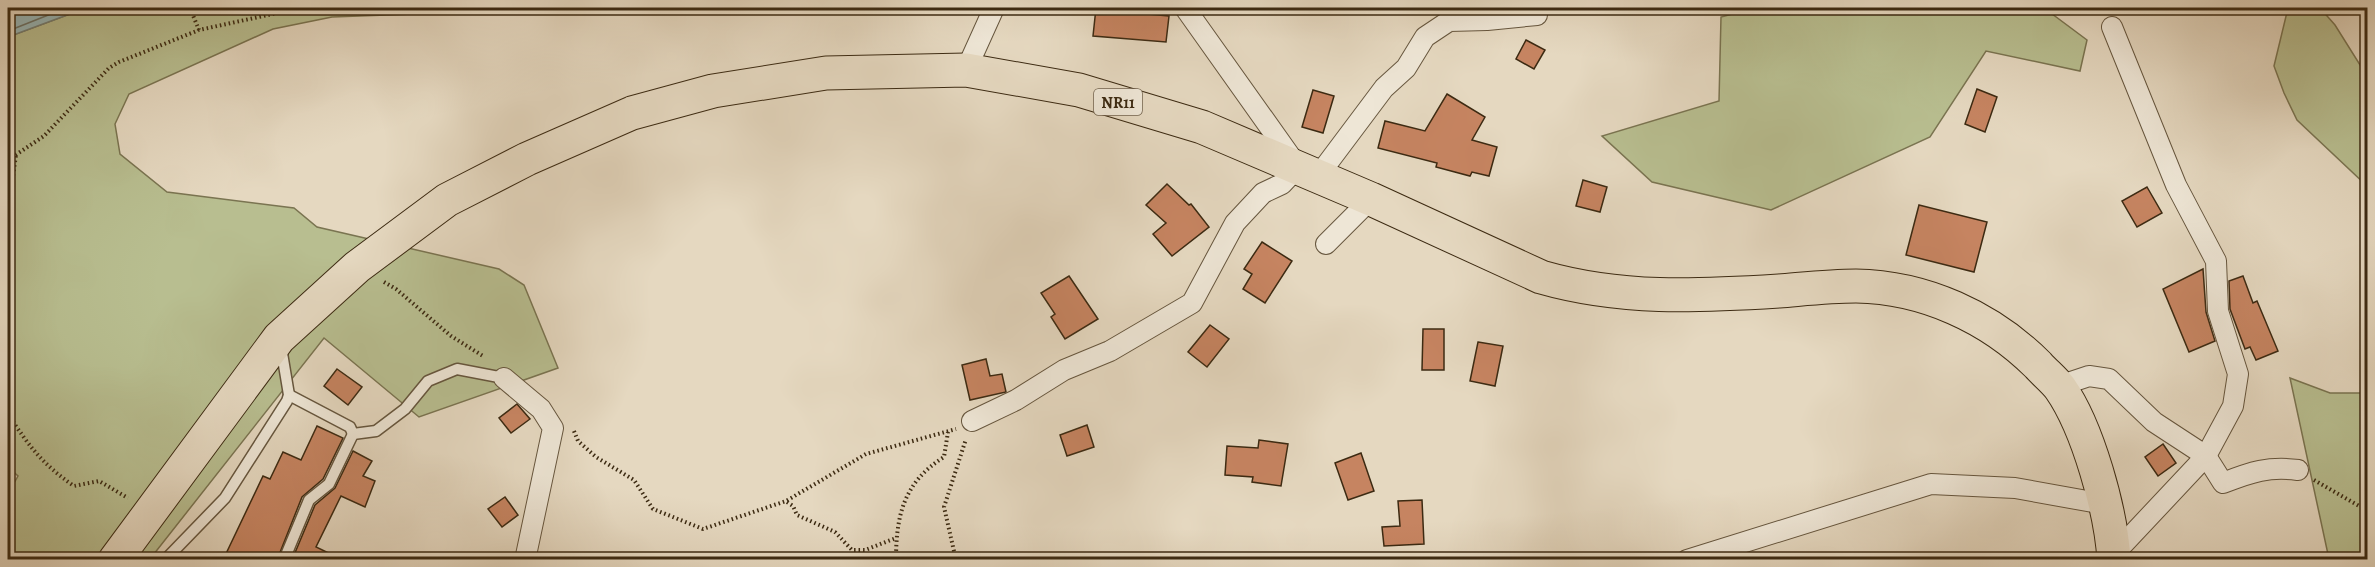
<svg xmlns="http://www.w3.org/2000/svg" width="2375" height="567" viewBox="0 0 2375 567" font-family="Alegreya,serif">
  <style>
    .green { fill: #b8be90; stroke: #7a7451; stroke-width: 1.5 }
    .water { fill: #98b8ba; stroke: #737f77; stroke-width: 1.5 }
    .lines { fill: none; stroke-linecap: round; stroke-linejoin: round }
    .shore { stroke: #6a7166; stroke-width: 1.5 }
    .building { fill: #c68461; stroke: #3c2a12; stroke-width: 1.5 }
    .lane-casing { stroke: #66563e; stroke-width: 13 }
    .street-casing { stroke: #66563e; stroke-width: 22 }
    .highway-casing { stroke: #3c2a12; stroke-width: 35 }
    .path { stroke: #3c2a12; stroke-width: 4; stroke-dasharray: 1.5 3; stroke-linecap: butt }
    .lane { stroke: #eee6d6; stroke-width: 10 }
    .street { stroke: #eee6d6; stroke-width: 20 }
    .highway { stroke: #e5d8c0; stroke-width: 33 }
    .labels { text-anchor: middle; stroke-width: 6; stroke-linejoin: round; paint-order: stroke }
    .shield { fill: #eee6d6; stroke: #71624d; stroke-width: 1.5 }
    .shield-label { font-size: 16px; font-weight: bold; fill: #3c2a12 }
  </style>
  <rect width="100%" height="100%" fill="#e5d8c0"/>
  <filter id="stains"><feTurbulence type="fractalNoise" baseFrequency=".00333" numOctaves="4"/><feColorMatrix values="0 0 0 0 .2 0 0 0 0 .09 0 0 0 0 .02 0 0 0 .5 -.17"/></filter>
  <radialGradient id="worn" r=".72"><stop offset=".6" stop-color="#630" stop-opacity="0"/><stop offset="1" stop-color="#630" stop-opacity=".3"/></radialGradient>
  <g class="green">
    <polygon points="86,8 511,8 496,11 332,17 273,29 129,94 115,124 120,154 167,192 294,208 317,227 499,269 524,285 558,368 419,417 324,338 150,559 8,559 8,494 18,476 8,467 8,37"/>
    <polygon points="1755,8 2044,8 2087,40 2080,71 1986,51 1930,137 1771,210 1652,182 1602,136 1719,101 1721,17"/>
    <polygon points="2288,8 2320,8 2335,25 2367,76 2367,186 2297,120 2284,93 2274,66"/>
    <polygon points="2290,378 2330,393 2367,393 2367,559 2329,559"/>
  </g>
  <polygon class="water" points="8,8 86,8 8,37"/>
  <g class="lines">
    <polyline class="shore" points="8,31 66,8"/>
  </g>
  <g class="building">
    <polygon points="1096,8 1137,8 1137,13 1169,16 1166,42 1093,36"/>
    <polygon points="1526,40 1545,50 1534,69 1516,59"/>
    <polygon points="1977,89 1997,97 1985,132 1965,124"/>
    <polygon points="1313,90 1334,96 1323,133 1302,127"/>
    <polygon points="1447,94 1485,117 1472,140 1497,147 1489,176 1472,172 1470,176 1436,167 1437,163 1378,148 1385,121 1425,131"/>
    <polygon points="1583,180 1607,187 1600,212 1576,206"/>
    <polygon points="1167,184 1189,205 1191,204 1209,227 1172,256 1153,234 1166,223 1146,205"/>
    <polygon points="2147,187 2162,213 2137,227 2122,201"/>
    <polygon points="1919,205 1987,222 1974,272 1906,255"/>
    <polygon points="1262,242 1292,261 1265,303 1243,289 1252,274 1244,269"/>
    <polygon points="2203,269 2206,312 2215,341 2189,352 2163,289"/>
    <polygon points="1069,276 1098,319 1065,339 1051,317 1055,314 1041,293"/>
    <polygon points="2243,276 2253,303 2257,301 2278,351 2256,360 2250,347 2245,349 2230,309 2229,281"/>
    <polygon points="1210,325 1229,339 1207,367 1188,352"/>
    <polygon points="1423,329 1444,329 1444,370 1422,370"/>
    <polygon points="1478,342 1503,346 1495,386 1470,381"/>
    <polygon points="986,359 990,376 1002,374 1006,392 970,400 962,365"/>
    <polygon points="337,369 362,387 348,405 324,386"/>
    <polygon points="517,404 530,419 511,433 499,418"/>
    <polygon points="1087,425 1094,447 1067,456 1060,435"/>
    <polygon points="317,426 343,438 323,479 302,497 277,560 223,560 263,476 270,479 283,452 301,460"/>
    <polygon points="1259,440 1288,444 1281,486 1252,482 1253,477 1225,475 1227,446 1258,448"/>
    <polygon points="2163,444 2176,463 2158,476 2145,457"/>
    <polygon points="353,451 372,461 363,476 375,481 365,507 341,496 316,547 343,560 292,560 315,505 335,488"/>
    <polygon points="1361,453 1374,491 1348,500 1335,463"/>
    <polygon points="505,497 518,515 502,527 488,509"/>
    <polygon points="1422,500 1424,544 1384,546 1382,527 1400,526 1398,501"/>
  </g>
  <g class="lines">
    <g class="lane-casing">
      <g id="lane">
        <polyline points="289,395 350,427 353,434 376,431 405,409 428,381 457,369 504,378"/>
        <polyline points="165,560 225,498 287,401 289,395 281,347"/>
        <polyline points="284,560 309,500 329,484 353,434"/>
      </g>
    </g>
    <g class="street-casing">
      <g id="street">
        <polyline points="2112,27 2176,185 2216,261 2218,311 2238,374 2233,406 2206,456 2114,554"/>
        <polyline points="966,70 994,8"/>
        <polyline points="1318,176 1384,88 1406,68 1425,37 1449,21 1487,20 1537,15"/>
        <polyline points="1326,244 1371,199"/>
        <polyline points="504,378 541,409 553,428 525,560"/>
        <path d="M2059,386l30,-10 20,3 45,43 52,34 17,27c28,-11 46,-17 75,-13"/>
        <polyline points="972,421 1016,400 1064,370 1110,351 1192,303 1235,223 1263,193 1282,184 1298,167 1185,8"/>
        <polyline points="1687,560 1931,484 2015,488 2104,504"/>
      </g>
    </g>
    <g class="highway-casing">
      <path id="highway" d="M115,560l164,-222 78,-71 90,-67 80,-41 105,-46 81,-22 113,-18 140,-3 113,20 123,37 169,72 170,78c80,23 156,19 238,14 25,-2 51,-5 77,-5 68,1 134,31 182,79 7,8 16,15 22,23 28,40 51,123 54,172"/>
    </g>
    <g class="path">
      <polyline points="190,8 199,30"/>
      <polyline points="8,160 44,136 109,68 119,62 199,30 300,8"/>
      <polyline points="8,211 16,155"/>
      <polyline points="384,282 396,289 451,336 483,356"/>
      <path d="M8,414c21,32 34,50 66,72l25,-5 29,17"/>
      <polyline points="574,431 578,441 596,457 634,480 653,509 703,529 786,501 866,454 956,429"/>
      <polyline points="2314,480 2368,511"/>
      <polyline points="787,502 793,506 797,515 835,532 852,550 865,550 896,538"/>
      <path d="M896,560c0,-45 8,-78 48,-103l4,-25"/>
      <polyline points="956,560 944,507 966,439"/>
    </g>
    <use href="#lane" class="lane"/>
    <use href="#street" class="street"/>
    <use href="#highway" class="highway"/>
  </g>
  <g class="labels">
    <rect class="shield" x="1094" y="89" width="48" height="26" rx="4.5"/>
    <g class="shield-label">
      <text x="1118" y="108">NR11</text>
    </g>
  </g>
  <rect width="2375" height="567" fill="none" stroke="#e5d8c0" stroke-width="30"/>
  <rect x="9" y="9" width="2357" height="549" fill="none" stroke="#3c2a12" stroke-width="3"/>
  <rect x="15" y="15" width="2345" height="537" fill="none" stroke="#3c2a12" stroke-width="1.5"/>
  <rect width="100%" height="100%" filter="url(#stains)"/>
  <rect width="100%" height="100%" fill="url(#worn)"/>
</svg>
